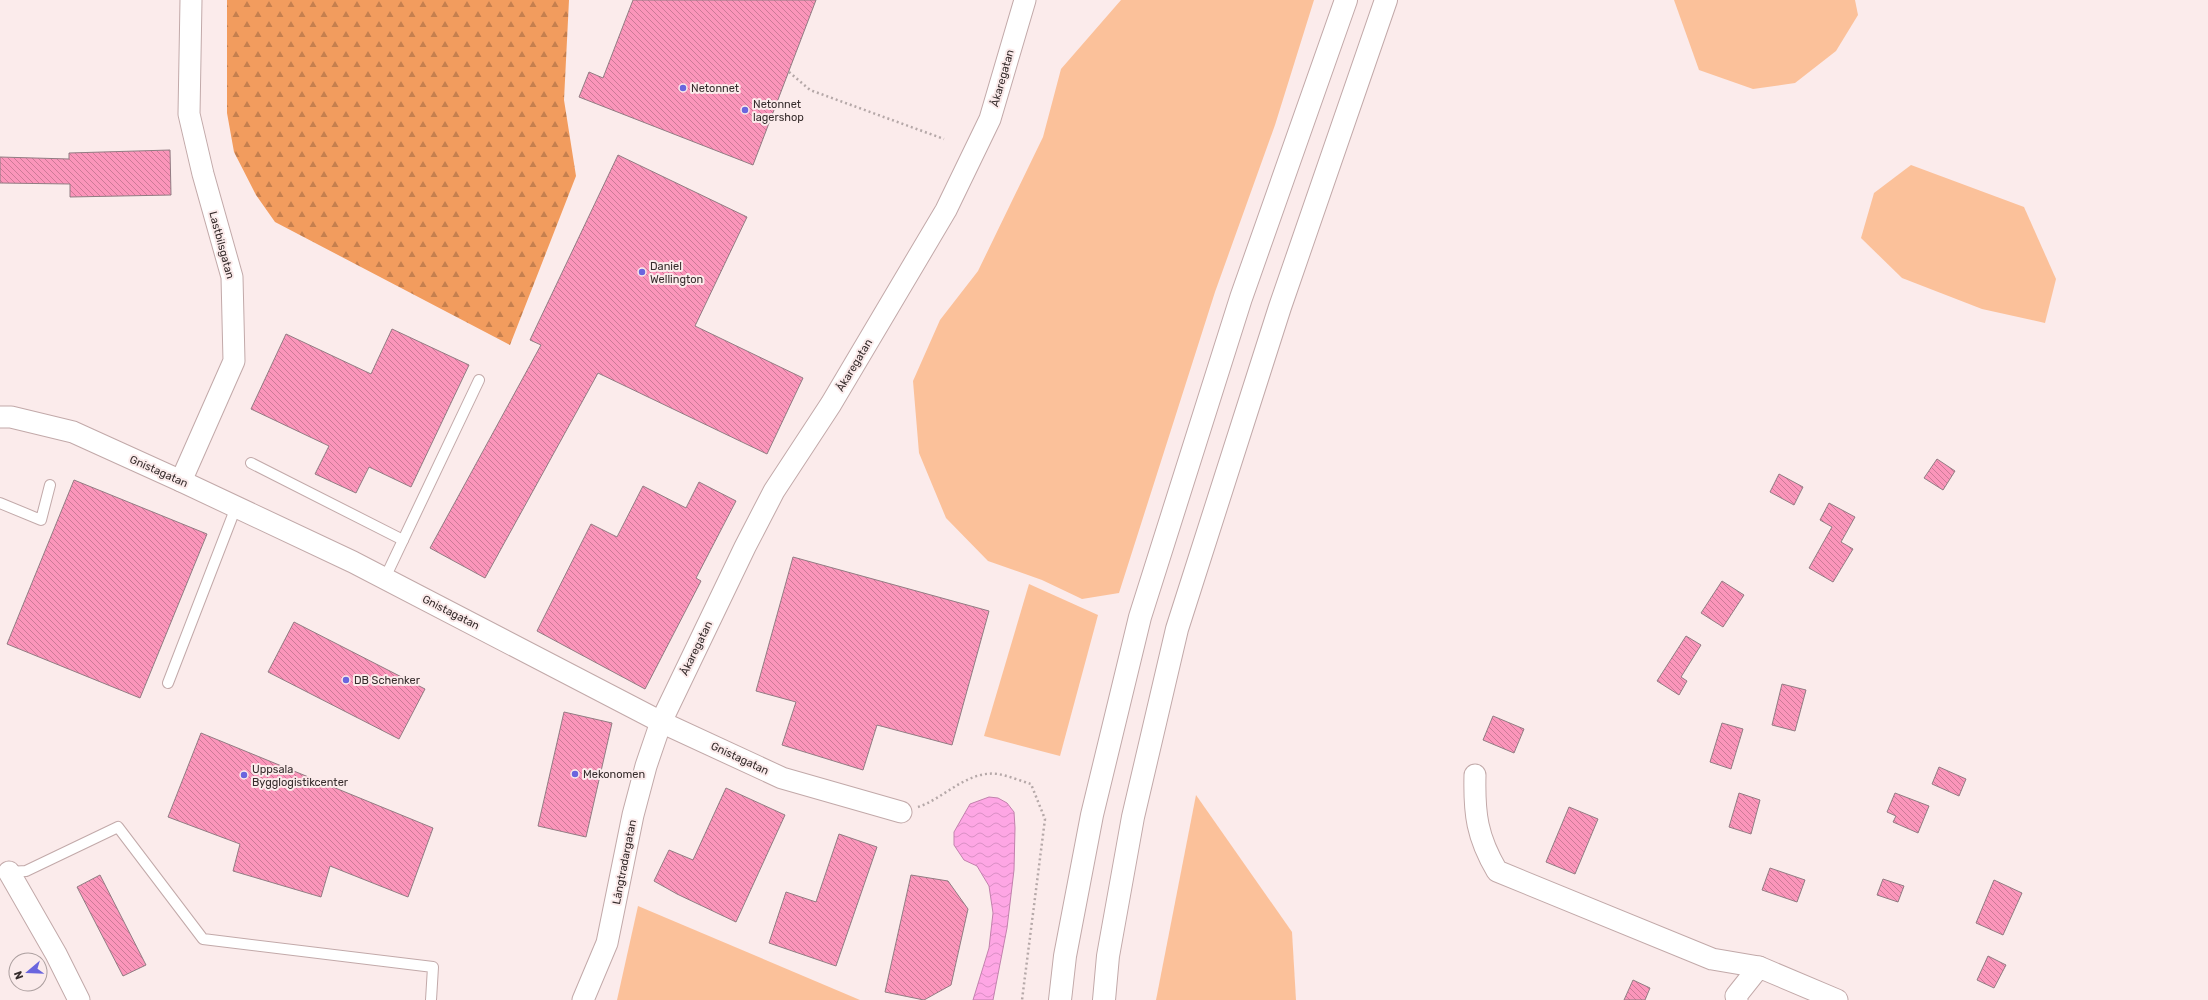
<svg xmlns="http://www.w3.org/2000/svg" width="2208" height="1000" viewBox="0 0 2208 1000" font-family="Rubik,sans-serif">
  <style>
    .green { fill: #fbc19a }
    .forest { fill: url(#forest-firs) }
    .water { fill: url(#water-waves); stroke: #c281ad }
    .building { fill: url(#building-back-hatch); stroke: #927c83 }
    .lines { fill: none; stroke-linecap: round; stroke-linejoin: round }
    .lane-casing { stroke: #c2a9a9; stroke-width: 12 }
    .street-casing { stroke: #c2a9a9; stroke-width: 23 }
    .highway-casing { stroke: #c2a9a9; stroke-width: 24 }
    .path { stroke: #b5a8a8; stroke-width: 2.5; stroke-dasharray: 2 3; stroke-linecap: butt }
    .lane { stroke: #fff; stroke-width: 10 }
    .street { stroke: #fff; stroke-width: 21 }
    .highway { stroke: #fff; stroke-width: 22 }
    .poi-dot { fill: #6a65de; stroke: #fbebeb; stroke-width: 1.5 }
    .labels { text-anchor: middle; stroke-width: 4; stroke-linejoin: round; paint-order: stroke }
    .street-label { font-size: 11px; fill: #362c2c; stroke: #fbebeb }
    .poi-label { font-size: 11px; fill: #362c2c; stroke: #fbebeb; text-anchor: start }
  </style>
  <defs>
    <pattern id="forest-firs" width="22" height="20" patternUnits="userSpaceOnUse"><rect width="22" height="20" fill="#f29c5e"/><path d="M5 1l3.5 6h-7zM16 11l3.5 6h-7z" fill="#c57f4e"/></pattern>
    <pattern id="water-waves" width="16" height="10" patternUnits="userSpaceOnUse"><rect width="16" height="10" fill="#fea6e4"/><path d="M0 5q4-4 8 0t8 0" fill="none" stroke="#da8fc4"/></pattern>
    <pattern id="building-back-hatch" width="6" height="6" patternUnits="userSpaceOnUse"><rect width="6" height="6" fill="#fb95ba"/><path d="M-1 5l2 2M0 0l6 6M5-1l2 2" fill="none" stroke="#cc7a97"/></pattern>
  </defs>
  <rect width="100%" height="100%" fill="#fbebeb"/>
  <g class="green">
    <polygon points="1121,0 1314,0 1275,125 1215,292 1119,593 1082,599 1042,580 988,561 946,518 919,453 913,381 940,320 978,271 1043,137 1061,69"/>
    <polygon points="1674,0 1855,0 1858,15 1836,51 1795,83 1753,89 1699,70"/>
    <polygon points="1911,165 2024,207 2056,279 2045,323 1982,309 1902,278 1861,238 1874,193"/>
    <polygon points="1029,584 1098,615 1060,756 984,736"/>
    <polygon points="1196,795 1292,932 1296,1000 1156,1000"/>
    <polygon points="638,906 860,1000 617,1000"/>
  </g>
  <polygon class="forest" points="227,0 569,0 564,100 576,176 510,345 275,222 256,195 234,152 227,113"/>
  <polygon class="water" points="989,797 998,798 1007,803 1014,812 1015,828 1014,870 1007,928 993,1000 973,1000 989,948 993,913 989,886 977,866 964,860 954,845 954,832 970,804"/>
  <g class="building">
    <polygon points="633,0 816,0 753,165 579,97 589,72 603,78"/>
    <polygon points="170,150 171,195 70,197 70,184 0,183 0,157 69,159 69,153"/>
    <polygon points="618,155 747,217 695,326 803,378 767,454 598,373 485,578 430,548 541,345 530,340"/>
    <polygon points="392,329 469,365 411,487 369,467 356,493 315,474 329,446 251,409 286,334 371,374"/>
    <polygon points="1937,459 1955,471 1943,490 1924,478"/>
    <polygon points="1779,474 1803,487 1794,505 1770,492"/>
    <polygon points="74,480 207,534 140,698 7,644"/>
    <polygon points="699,482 736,501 696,578 701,581 645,689 537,631 591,524 617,537 643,486 686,508"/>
    <polygon points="1829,503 1855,517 1841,542 1853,549 1833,582 1809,568 1832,527 1820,520"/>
    <polygon points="793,557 989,611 952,745 877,725 863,770 782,745 796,702 756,691"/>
    <polygon points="1722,581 1744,595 1723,627 1701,613"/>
    <polygon points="294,622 425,689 399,739 268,672"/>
    <polygon points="1686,636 1701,645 1681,677 1687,681 1679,695 1657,681"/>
    <polygon points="1782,684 1806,690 1795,731 1772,725"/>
    <polygon points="564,712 612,723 586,837 538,826"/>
    <polygon points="1493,716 1524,729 1514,753 1483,740"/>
    <polygon points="1722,723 1743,729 1731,769 1710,762"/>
    <polygon points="201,733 433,828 408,897 330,866 321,897 233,871 240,844 168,817"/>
    <polygon points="1939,767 1966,779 1959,796 1932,784"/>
    <polygon points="726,788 785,815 736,922 677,894 654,881 669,850 693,860"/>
    <polygon points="1739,793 1760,800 1751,834 1729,827"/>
    <polygon points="1895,793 1929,806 1918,833 1893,822 1896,816 1887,812"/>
    <polygon points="1569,807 1598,819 1575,874 1546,862"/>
    <polygon points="839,834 877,847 836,966 769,943 786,892 816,902"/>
    <polygon points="1770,868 1805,880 1797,902 1762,890"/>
    <polygon points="100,875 146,965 123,976 77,887"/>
    <polygon points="911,875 948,881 968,909 951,985 924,1000 885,992"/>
    <polygon points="1883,879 1904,886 1898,902 1877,895"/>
    <polygon points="1994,880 2022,893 2003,935 1976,923"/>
    <polygon points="1988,956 2006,965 1994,988 1977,980"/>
    <polygon points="1633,980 1650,988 1645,1000 1624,1000"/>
  </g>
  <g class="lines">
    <g class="lane-casing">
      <g id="lane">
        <polyline points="251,463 403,540"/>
        <polyline points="0,503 41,520 50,485"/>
        <polyline points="385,578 479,380"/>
        <polyline points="168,683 236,507"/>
        <polyline points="9,872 26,871 118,827 203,939 433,967 431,1000"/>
      </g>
    </g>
    <g class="street-casing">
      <g id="street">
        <polyline points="0,417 11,417 73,432 181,481 353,562 661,722 782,778 901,812"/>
        <polyline points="181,481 234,361 232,277 203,174 189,114 191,0"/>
        <path d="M1475,775c-1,39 2,62 22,96l215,88 47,8"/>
        <polyline points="9,872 56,954 79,1000"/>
        <polyline points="583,1000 607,943 633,815 646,766 661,722 745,547 774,491 831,404 946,210 990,119 1025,0"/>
        <polyline points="1737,1000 1736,996 1759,967 1837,1000"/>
      </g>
    </g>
    <g class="highway-casing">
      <g id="highway">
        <polyline points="1060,1000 1065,956 1092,815 1140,617 1241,298 1346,0"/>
        <polyline points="1104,1000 1108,956 1133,817 1177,629 1280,307 1386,0"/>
      </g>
    </g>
    <g class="path">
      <polyline points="789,72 810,90 944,139"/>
      <path d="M918,807c27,-9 49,-37 80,-33 11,2 23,7 33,10l14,35 -23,181"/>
    </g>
    <use href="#lane" class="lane"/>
    <use href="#street" class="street"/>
    <use href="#highway" class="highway"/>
  </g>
  <g class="poi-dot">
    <circle cx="683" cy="88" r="4"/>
    <circle cx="745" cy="110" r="4"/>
    <circle cx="642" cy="272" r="4"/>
    <circle cx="346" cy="680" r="4"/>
    <circle cx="575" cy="774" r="4"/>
    <circle cx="244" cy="775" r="4"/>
  </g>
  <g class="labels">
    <g class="street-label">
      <text transform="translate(1002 78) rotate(-74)" y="4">Åkaregatan</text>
      <text transform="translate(222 245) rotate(75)" y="4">Lastbilsgatan</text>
      <text transform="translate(854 365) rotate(-59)" y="4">Åkaregatan</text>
      <text transform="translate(159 471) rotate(24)" y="4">Gnistagatan</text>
      <text transform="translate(451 612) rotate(27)" y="4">Gnistagatan</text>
      <text transform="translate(696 648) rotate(-64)" y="4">Åkaregatan</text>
      <text transform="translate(740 758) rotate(25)" y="4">Gnistagatan</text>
      <text transform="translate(624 862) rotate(-79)" y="4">Långtradargatan</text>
    </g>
    <g class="poi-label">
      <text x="691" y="92">Netonnet</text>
      <text x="753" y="108">Netonnet<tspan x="753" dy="13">lagershop</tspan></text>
      <text x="650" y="270">Daniel<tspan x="650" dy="13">Wellington</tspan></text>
      <text x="354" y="684">DB Schenker</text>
      <text x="252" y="773">Uppsala<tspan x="252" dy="13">Bygglogistikcenter</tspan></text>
      <text x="583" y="778">Mekonomen</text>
    </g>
  </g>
  <g transform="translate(28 972) rotate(251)"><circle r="19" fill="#fbebeb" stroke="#ac9f9f"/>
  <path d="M0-3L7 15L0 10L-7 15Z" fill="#6a65de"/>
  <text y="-6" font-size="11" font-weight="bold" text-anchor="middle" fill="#362c2c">N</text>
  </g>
</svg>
